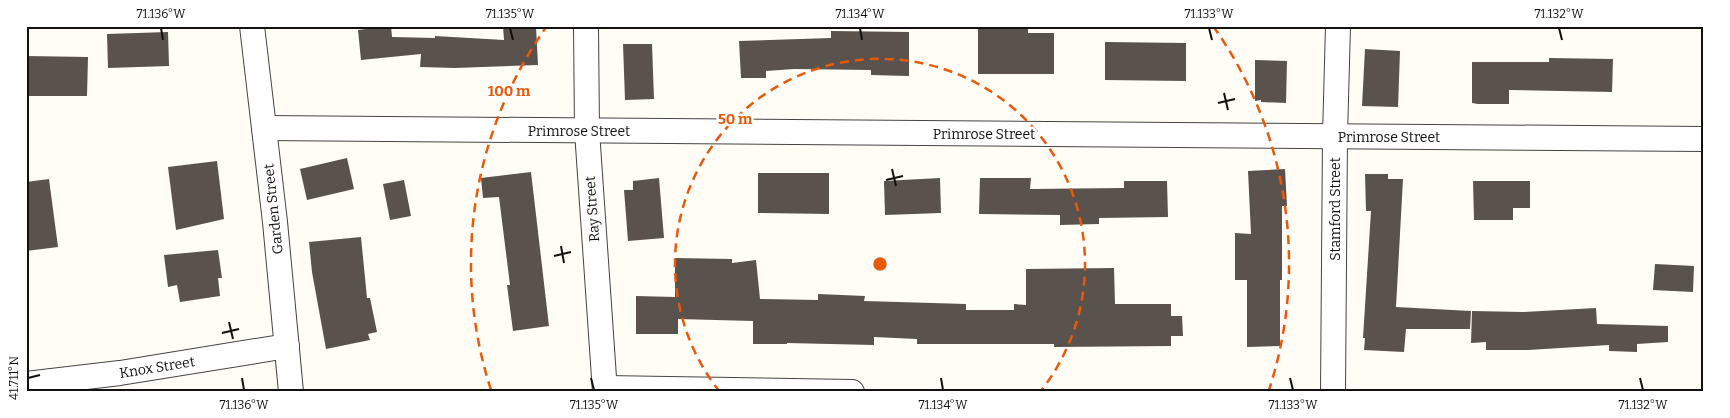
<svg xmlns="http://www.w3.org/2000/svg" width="1730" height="418" viewBox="0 0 1730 418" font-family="Bitter,serif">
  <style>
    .building { fill: #5a524d }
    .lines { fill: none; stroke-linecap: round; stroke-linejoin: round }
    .street-casing { stroke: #444; stroke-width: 26 }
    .street { stroke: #fff; stroke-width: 24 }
    .ticks { fill: none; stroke: #111; stroke-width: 2 }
    .ring { fill: none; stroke: #e8590c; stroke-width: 2.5; stroke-dasharray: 9 6 }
    .labels { text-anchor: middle; stroke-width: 5; stroke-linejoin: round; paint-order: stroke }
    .street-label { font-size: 14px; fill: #111; stroke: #fff }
    .centre { fill: #e8590c; stroke: #fff; stroke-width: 2.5 }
    .ring-label { font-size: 15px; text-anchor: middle; font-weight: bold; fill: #e8590c; stroke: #fff; stroke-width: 5; stroke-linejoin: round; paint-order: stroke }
    .neatline { fill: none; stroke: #111; stroke-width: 2 }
    .ticks-label { font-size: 12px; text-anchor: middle; fill: #111 }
  </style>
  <rect width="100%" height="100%" fill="#fffdf5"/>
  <g class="building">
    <polygon points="391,26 392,37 435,38 435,36 504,40 503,26 536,26 538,65 455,68 420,67 421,54 361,60 358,30"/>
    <polygon points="978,26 1021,26 1021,28 1028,27 1028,33 1054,33 1054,74 978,74"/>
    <polygon points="831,31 909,32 909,76 871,75 871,70 794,69 766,71 766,78 741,78 739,41 831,38"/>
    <polygon points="168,32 169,66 108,68 107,34"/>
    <polygon points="1105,42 1186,43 1186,81 1105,80"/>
    <polygon points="623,44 652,44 654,99 625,100"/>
    <polygon points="1365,49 1400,51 1398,107 1362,106"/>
    <polygon points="26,56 88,57 87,96 26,96"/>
    <polygon points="1549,58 1613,59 1612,92 1509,90 1509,104 1478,104 1472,103 1472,62 1549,62"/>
    <polygon points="1255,60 1287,61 1286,103 1261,102 1261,100 1255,101"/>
    <polygon points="347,158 354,189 307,200 300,169"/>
    <polygon points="217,161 224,219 176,230 168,167"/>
    <polygon points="1285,169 1287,206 1282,206 1282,280 1280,280 1280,346 1247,347 1247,280 1235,280 1235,233 1251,234 1248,171"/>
    <polygon points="531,172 549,326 513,331 507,285 510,285 499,197 483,198 481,178"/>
    <polygon points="758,173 829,173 829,214 758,213"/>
    <polygon points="1365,174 1388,174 1388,179 1403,179 1396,307 1471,311 1470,329 1406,329 1404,352 1364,350 1365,338 1363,338 1371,211 1366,211"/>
    <polygon points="659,178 664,238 628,241 624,190 633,190 633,181"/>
    <polygon points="940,178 941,213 885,215 884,181"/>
    <polygon points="980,178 1031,178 1030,189 1124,188 1124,181 1167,181 1168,217 1099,218 1099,224 1060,225 1060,215 979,214"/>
    <polygon points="49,179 58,247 26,251 26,182"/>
    <polygon points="404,180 411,216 390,220 383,184"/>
    <polygon points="1473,181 1530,181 1530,208 1513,208 1513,220 1474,220"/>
    <polygon points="361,237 367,298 370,298 377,332 368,334 370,340 326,349 312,272 309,242"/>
    <polygon points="218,250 222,278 218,278 220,296 180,302 177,285 168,287 164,255"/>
    <polygon points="675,258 732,259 732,263 756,260 760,299 818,300 818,294 865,296 864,301 966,304 966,310 1014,310 1014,304 1026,305 1026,269 1114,268 1115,304 1171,304 1171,316 1182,316 1183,336 1171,336 1171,346 1054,347 1054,344 917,344 917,339 874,337 874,345 787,343 787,344 753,344 753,321 678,319 678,334 636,334 636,296 675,297"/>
    <polygon points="1655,264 1694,266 1693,292 1653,290"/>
    <polygon points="1596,308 1597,324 1668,326 1668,342 1637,344 1637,352 1609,351 1609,345 1528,350 1486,350 1486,342 1471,343 1472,311 1523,312"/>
  </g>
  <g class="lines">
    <g class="street-casing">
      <g id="street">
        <polyline points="252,26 275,222 291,392"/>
        <polyline points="586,26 587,131 605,392"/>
        <polyline points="264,128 1704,139"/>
        <polyline points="26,384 120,373 287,346"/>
        <polyline points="605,388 852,392"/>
        <polyline points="1333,392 1335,136 1338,26"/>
      </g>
    </g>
    <use href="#street" class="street"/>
  </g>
  <path class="ticks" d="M161,28l2,12M510,28l3,12M860,28l2,12M1209,28l3,12M1559,28l3,12M1224,93l4,17M1218,103l17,-4M892,169l4,17M886,180l17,-4M561,246l3,17M554,256l17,-4M229,322l4,17M222,333l17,-4M28,378l12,-3M242,378l2,12M591,378l3,12M941,378l2,12M1290,378l3,12M1640,378l3,12"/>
  <g class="ring">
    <path d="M720 392A205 205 0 1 1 1040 392"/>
    <path d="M491 390A409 409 0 0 1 547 26M1213 26A409 409 0 0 1 1269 390"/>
  </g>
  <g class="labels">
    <g class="street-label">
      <text x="579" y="136">Primrose Street</text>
      <text x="984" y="139">Primrose Street</text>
      <text x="1389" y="142">Primrose Street</text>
      <text transform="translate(273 209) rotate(-96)" y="5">Garden Street</text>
      <text transform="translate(592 209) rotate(-94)" y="5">Ray Street</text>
      <text transform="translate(1335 209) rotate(-90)" y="5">Stamford Street</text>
      <text transform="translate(157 367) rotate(-9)" y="5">Knox Street</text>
    </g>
  </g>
  <circle cx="880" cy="264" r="8" class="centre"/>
  <g class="ring-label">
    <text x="509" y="96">100 m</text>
    <text x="735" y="124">50 m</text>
  </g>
  <rect width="1730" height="418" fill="none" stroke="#ffffff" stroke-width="55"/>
  <rect x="28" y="28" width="1674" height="362" class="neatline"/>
  <g class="ticks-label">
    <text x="161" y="18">71.136°W</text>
    <text x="510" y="18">71.135°W</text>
    <text x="860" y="18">71.134°W</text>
    <text x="1209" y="18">71.133°W</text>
    <text x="1559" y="18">71.132°W</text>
    <text transform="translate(14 378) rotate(-90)" y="4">41.711°N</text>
    <text x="244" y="409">71.136°W</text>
    <text x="594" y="409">71.135°W</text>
    <text x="943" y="409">71.134°W</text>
    <text x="1293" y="409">71.133°W</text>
    <text x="1643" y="409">71.132°W</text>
  </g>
</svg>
